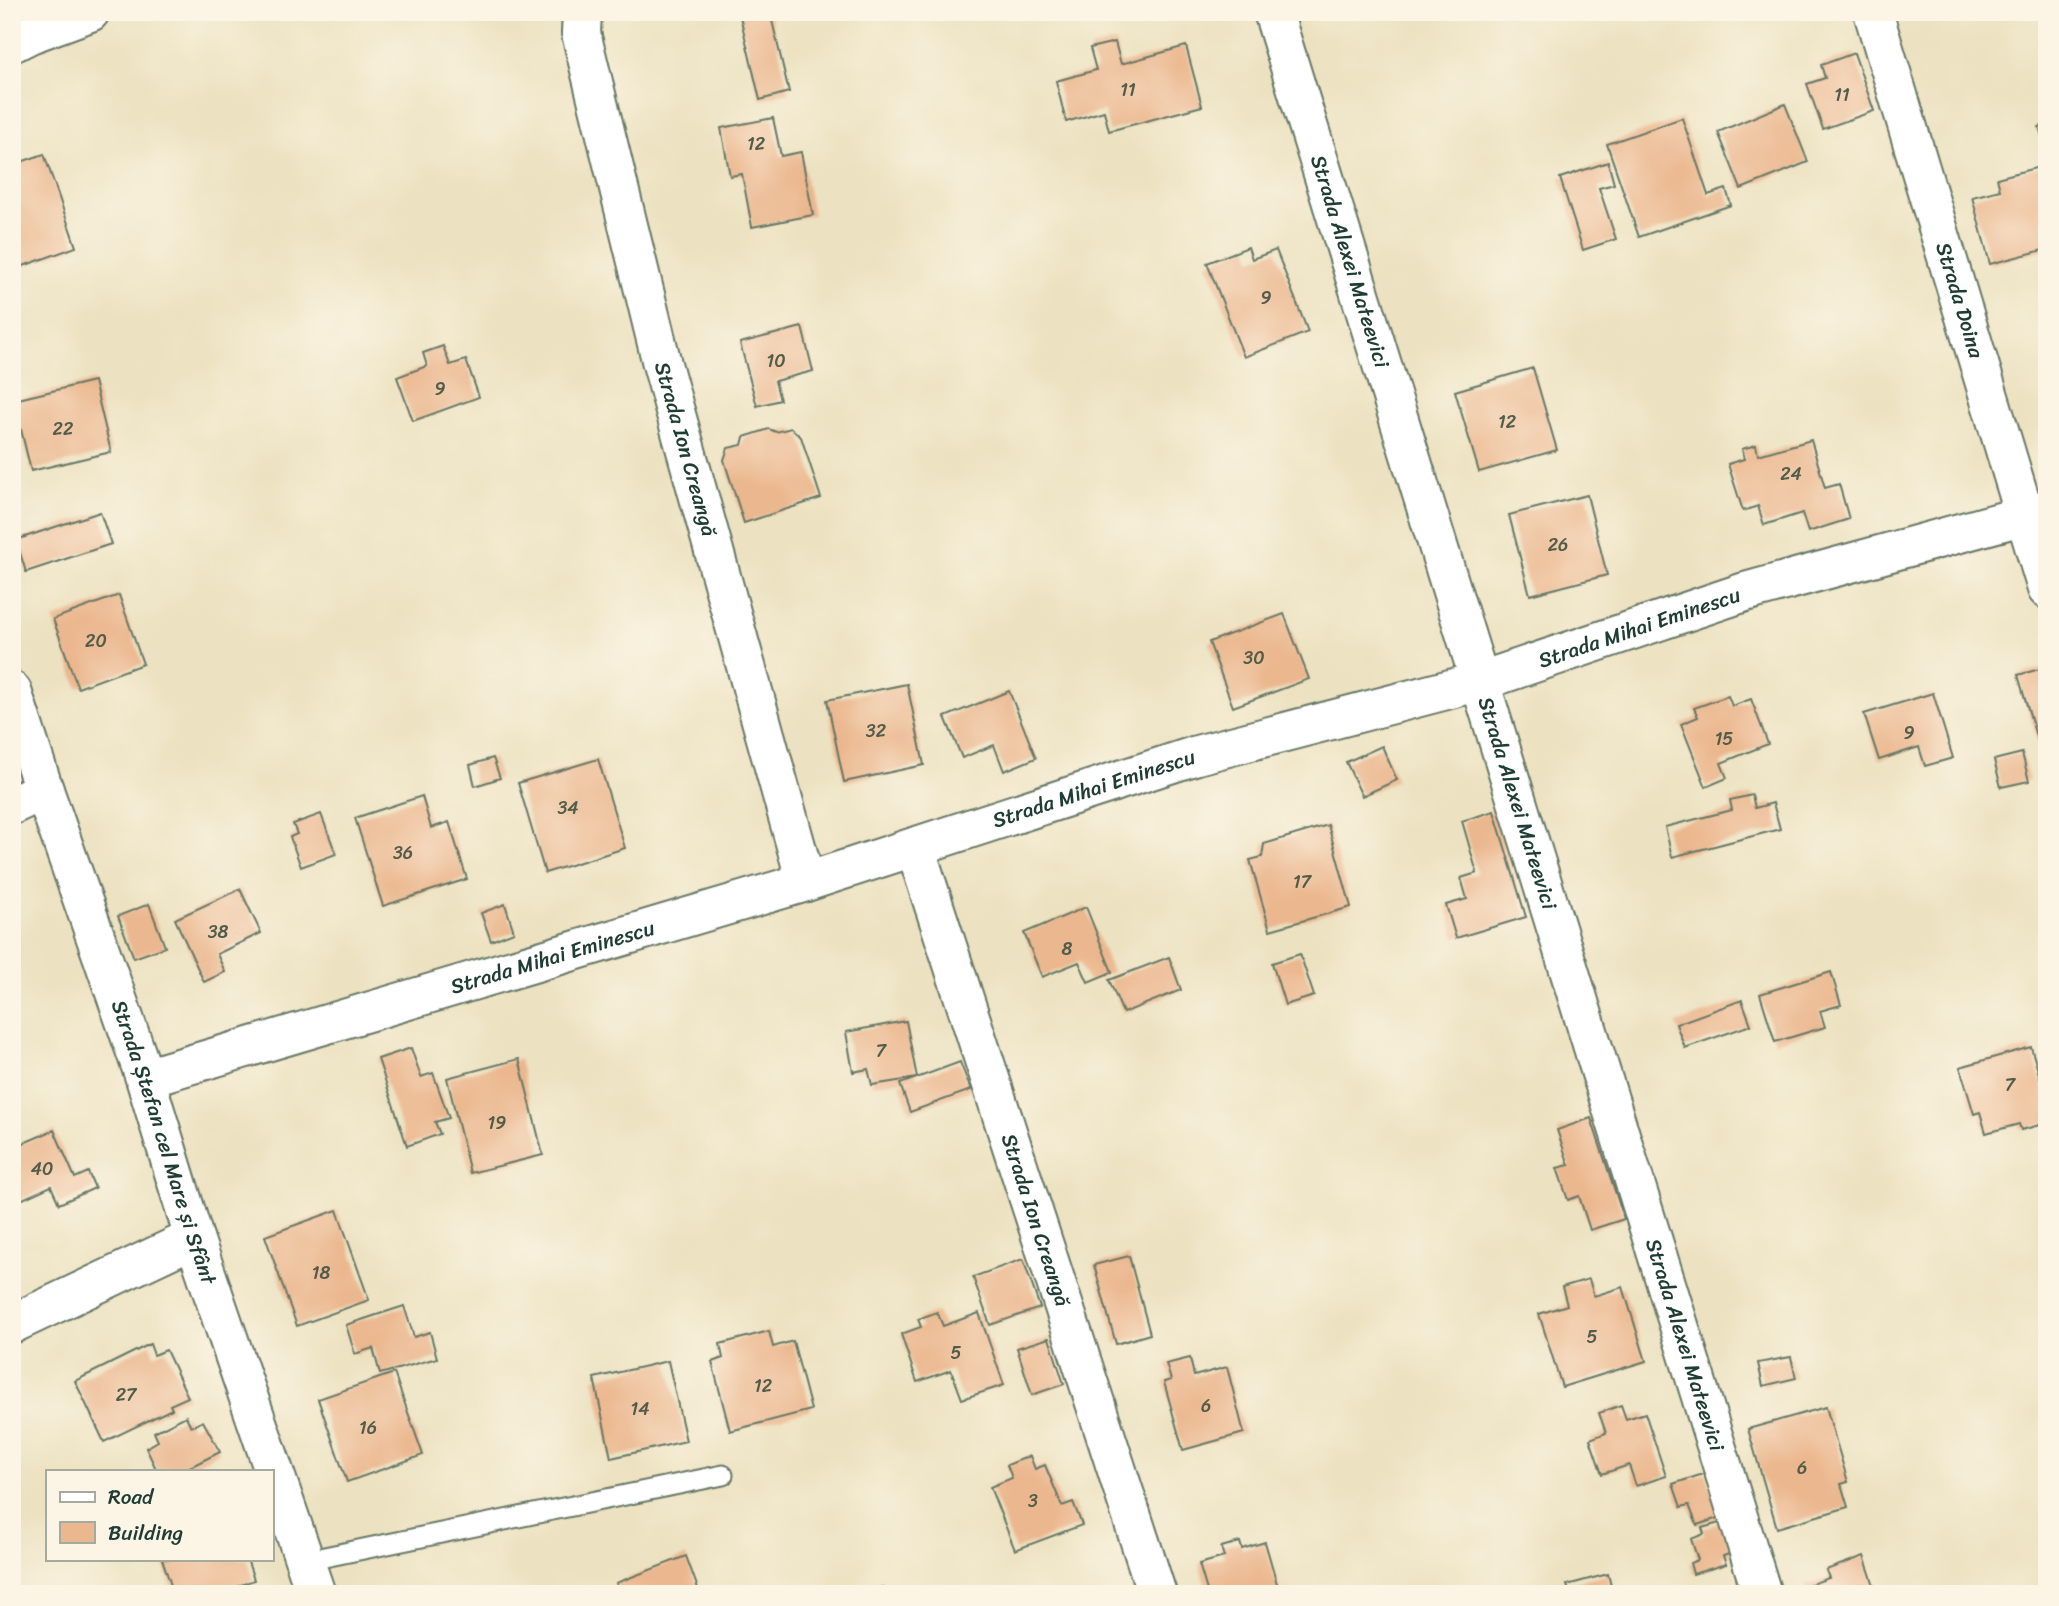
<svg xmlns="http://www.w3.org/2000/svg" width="2059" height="1606" viewBox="0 0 2059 1606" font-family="Sriracha,sans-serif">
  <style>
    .building { fill: #ebb78e }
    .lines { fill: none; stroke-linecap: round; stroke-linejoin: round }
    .lane-casing { stroke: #677765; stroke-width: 23 }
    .street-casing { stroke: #677765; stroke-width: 42 }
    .lane { stroke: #fff; stroke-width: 19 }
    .street { stroke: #fff; stroke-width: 38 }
    .labels { text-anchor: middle; stroke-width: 6; stroke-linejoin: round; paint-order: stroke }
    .number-label { font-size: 18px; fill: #525c4a }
    .street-label { font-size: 21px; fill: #1f3d34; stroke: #fcf5e5 }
  </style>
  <rect width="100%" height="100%" fill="#fcf5e5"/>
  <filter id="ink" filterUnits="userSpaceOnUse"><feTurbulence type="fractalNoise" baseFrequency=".0143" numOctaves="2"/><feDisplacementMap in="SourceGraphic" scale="14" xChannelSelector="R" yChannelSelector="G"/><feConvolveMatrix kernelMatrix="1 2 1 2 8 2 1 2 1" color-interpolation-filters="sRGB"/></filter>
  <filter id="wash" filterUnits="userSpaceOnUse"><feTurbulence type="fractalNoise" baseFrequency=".00686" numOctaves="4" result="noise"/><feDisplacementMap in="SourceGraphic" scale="28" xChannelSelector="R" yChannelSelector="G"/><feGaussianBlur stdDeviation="1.57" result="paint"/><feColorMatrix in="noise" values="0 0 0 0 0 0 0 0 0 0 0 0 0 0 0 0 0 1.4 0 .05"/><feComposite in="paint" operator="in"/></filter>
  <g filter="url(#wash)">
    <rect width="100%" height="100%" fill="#ece2c1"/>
    <g id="blocks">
      <g class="building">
        <polygon points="739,12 770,12 789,92 760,100"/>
        <polygon points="1115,42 1121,64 1186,46 1202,106 1109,131 1104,111 1066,122 1056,81 1096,70 1090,48"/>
        <polygon points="1854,53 1874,111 1823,129 1807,84 1825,78 1821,65"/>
        <polygon points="1785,104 1808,162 1741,189 1718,132"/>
        <polygon points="773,118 781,156 801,152 813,215 752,227 742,174 730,176 721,128"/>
        <polygon points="1682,118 1708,195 1726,189 1731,205 1639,237 1607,144"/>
        <polygon points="2047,124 2047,149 2046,149 2039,127"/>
        <polygon points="44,154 76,247 12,270 12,165"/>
        <polygon points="1608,162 1614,184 1599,188 1616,239 1583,250 1560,178"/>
        <polygon points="2047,165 2047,249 1990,264 1972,197 2000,190 1997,178"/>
        <polygon points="1248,247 1252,259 1276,250 1308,332 1244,357 1207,263"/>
        <polygon points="802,327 813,371 775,381 780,400 757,406 740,343"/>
        <polygon points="443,346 450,365 466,360 479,397 413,421 397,377 427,366 423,353"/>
        <polygon points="1533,368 1557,450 1479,472 1455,391"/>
        <polygon points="94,381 111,452 31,471 14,400"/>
        <polygon points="791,428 801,437 821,498 744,523 724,460 728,448 742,445 744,437 769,429 776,432"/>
        <polygon points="1811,440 1825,488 1839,484 1849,519 1808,532 1802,513 1764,525 1758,506 1743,511 1728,464 1744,459 1742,449 1756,445 1758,455"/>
        <polygon points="1587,495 1607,575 1530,595 1509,515"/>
        <polygon points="100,512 111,544 26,572 16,540"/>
        <polygon points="119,595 143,664 78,688 53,619"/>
        <polygon points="1284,614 1309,679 1233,707 1209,642"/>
        <polygon points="2047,667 2047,748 2040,750 2018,675"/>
        <polygon points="907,684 924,765 844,782 827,700"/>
        <polygon points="1009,691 1036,758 1004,771 994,745 962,758 945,717"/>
        <polygon points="1933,693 1953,758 1925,766 1919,747 1879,760 1864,714"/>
        <polygon points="1728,696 1732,706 1751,699 1768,744 1721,763 1727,778 1706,787 1681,724 1698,717 1694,708"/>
        <polygon points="1382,746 1397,780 1362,796 1346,762"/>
        <polygon points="2022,753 2029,781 2001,787 1994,760"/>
        <polygon points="493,758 500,778 475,786 470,765"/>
        <polygon points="598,759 625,848 545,873 518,783"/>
        <polygon points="1752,795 1755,808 1773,803 1780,829 1672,857 1665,827 1732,810 1730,800"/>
        <polygon points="422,796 431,828 449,822 467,879 383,906 355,818"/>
        <polygon points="1494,811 1526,917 1456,938 1446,905 1467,899 1461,878 1477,873 1462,821"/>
        <polygon points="321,814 336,854 301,867 290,837 297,834 293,824"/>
        <polygon points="1328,825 1351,907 1270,930 1250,860 1262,857 1264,844"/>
        <polygon points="240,889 261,933 217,954 225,972 204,982 175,919"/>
        <polygon points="149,904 165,947 134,958 118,916"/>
        <polygon points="505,904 514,932 491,941 481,913"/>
        <polygon points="1086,907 1112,972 1088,982 1079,962 1042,977 1024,933"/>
        <polygon points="1300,954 1314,996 1285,1005 1272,963"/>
        <polygon points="1169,957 1181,990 1123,1013 1109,980"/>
        <polygon points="1831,972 1841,1005 1820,1011 1825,1027 1775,1042 1760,994"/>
        <polygon points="1742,1000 1751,1025 1685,1048 1676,1024"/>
        <polygon points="906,1021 917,1078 872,1085 868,1069 853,1072 846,1032"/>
        <polygon points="2031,1047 2047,1101 2047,1123 2021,1130 2019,1124 1986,1133 1980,1112 1974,1114 1960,1067"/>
        <polygon points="411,1048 421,1077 433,1073 449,1118 435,1122 440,1134 407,1146 378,1059"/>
        <polygon points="519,1059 543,1155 470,1173 447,1078"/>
        <polygon points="960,1062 971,1090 910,1112 900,1084"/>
        <polygon points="1591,1118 1624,1219 1590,1230 1579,1196 1568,1200 1557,1168 1569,1165 1557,1130"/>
        <polygon points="54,1130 75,1178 88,1172 95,1188 59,1204 51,1186 12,1204 12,1148"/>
        <polygon points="337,1210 369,1300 297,1326 265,1236"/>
        <polygon points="1129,1256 1150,1334 1116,1344 1094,1265"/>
        <polygon points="1023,1259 1040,1308 990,1325 973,1277"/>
        <polygon points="1589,1279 1594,1296 1623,1287 1646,1361 1562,1387 1539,1314 1567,1305 1562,1287"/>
        <polygon points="404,1306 414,1337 430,1332 437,1358 380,1374 373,1348 355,1354 346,1325"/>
        <polygon points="937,1312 943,1326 979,1313 1004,1385 962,1399 951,1370 917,1382 901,1334 921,1327 918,1319"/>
        <polygon points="769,1331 773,1347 793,1341 811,1410 730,1431 712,1362 723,1358 720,1344"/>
        <polygon points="1049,1338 1064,1384 1032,1395 1017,1348"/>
        <polygon points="150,1344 154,1355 166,1350 188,1397 170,1405 172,1409 104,1442 75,1381"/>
        <polygon points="1791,1357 1796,1378 1763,1386 1758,1363"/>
        <polygon points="1190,1358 1194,1376 1227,1367 1244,1433 1183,1450 1164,1382 1171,1380 1166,1364"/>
        <polygon points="668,1361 686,1441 611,1458 594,1378"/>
        <polygon points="394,1373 423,1455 347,1482 318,1399"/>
        <polygon points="1621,1405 1626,1419 1645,1413 1666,1476 1636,1486 1629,1465 1602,1474 1590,1439 1606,1433 1599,1413"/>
        <polygon points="1826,1407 1848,1482 1841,1484 1848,1507 1777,1528 1748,1429"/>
        <polygon points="186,1416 191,1427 203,1421 220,1452 182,1471 157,1471 146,1448 158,1441 154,1432"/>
        <polygon points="1030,1456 1035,1469 1045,1465 1062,1506 1073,1502 1082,1525 1015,1550 990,1487 1012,1478 1007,1465"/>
        <polygon points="1706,1473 1721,1517 1697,1525 1689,1505 1681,1507 1673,1484"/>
        <polygon points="1723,1522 1732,1553 1723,1556 1726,1564 1693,1574 1690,1563 1698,1560 1691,1539 1704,1534 1702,1528"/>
        <polygon points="1240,1542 1242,1549 1265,1542 1280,1594 1208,1594 1199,1564 1224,1557 1221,1547"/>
        <polygon points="686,1556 700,1594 620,1594 616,1583"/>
        <polygon points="1864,1556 1877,1594 1808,1594 1805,1586 1829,1578 1826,1570"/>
        <polygon points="162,1559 247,1559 254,1580 238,1586 241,1594 174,1594"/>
        <polygon points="1608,1574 1613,1594 1570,1594 1567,1585"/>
        <polygon points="883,1587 885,1594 860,1594 860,1593"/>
      </g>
    </g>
  </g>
  <g filter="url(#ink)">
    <use href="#blocks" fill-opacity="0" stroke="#677765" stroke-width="2"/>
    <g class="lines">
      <g class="lane-casing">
        <polyline id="lane" points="305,1561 723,1475"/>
      </g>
      <g class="street-casing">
        <g id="street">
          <path id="s1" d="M582,12l-1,21 81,331 144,518"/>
          <path id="s2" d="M1273,12l489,1582"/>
          <path id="s3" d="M1873,12l174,577"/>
          <polyline points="12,43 30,34 90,12"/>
          <path id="s4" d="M12,691l32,99 101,288 49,160 122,356"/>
          <polyline points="12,805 44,790"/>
          <path id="s5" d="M915,847l242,747"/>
          <path id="s6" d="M145,1078l661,-196 391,-127 284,-74 264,-89 302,-83"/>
          <polyline points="12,1324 194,1238"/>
        </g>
      </g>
      <use href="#lane" class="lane"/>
      <use href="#street" class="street"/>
    </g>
  </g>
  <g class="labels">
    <g class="number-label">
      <text x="1128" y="96">11</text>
      <text x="1842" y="101">11</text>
      <text x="756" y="150">12</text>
      <text x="1266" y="304">9</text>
      <text x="776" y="367">10</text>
      <text x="440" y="395">9</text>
      <text x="1507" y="428">12</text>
      <text x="63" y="435">22</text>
      <text x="1791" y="480">24</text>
      <text x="1558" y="551">26</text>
      <text x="96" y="647">20</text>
      <text x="1254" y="664">30</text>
      <text x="876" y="737">32</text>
      <text x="1909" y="739">9</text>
      <text x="1724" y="745">15</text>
      <text x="568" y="814">34</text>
      <text x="403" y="859">36</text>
      <text x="1302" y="888">17</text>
      <text x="218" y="938">38</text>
      <text x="1067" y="955">8</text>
      <text x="881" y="1057">7</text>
      <text x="2010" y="1091">7</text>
      <text x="497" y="1129">19</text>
      <text x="42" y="1175">40</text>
      <text x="321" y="1279">18</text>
      <text x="1592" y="1343">5</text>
      <text x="956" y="1359">5</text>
      <text x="763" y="1392">12</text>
      <text x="126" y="1401">27</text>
      <text x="1206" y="1412">6</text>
      <text x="640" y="1415">14</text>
      <text x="368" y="1434">16</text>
      <text x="1802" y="1474">6</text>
      <text x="1033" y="1507">3</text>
    </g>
    <g class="street-label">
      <text dy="7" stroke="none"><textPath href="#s2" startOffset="261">Strada Alexei Mateevici</textPath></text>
      <text dy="7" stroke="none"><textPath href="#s3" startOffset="301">Strada Doina</textPath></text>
      <text dy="7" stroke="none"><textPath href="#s1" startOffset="450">Strada Ion Creangă</textPath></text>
      <text dy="7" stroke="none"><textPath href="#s6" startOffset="1561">Strada Mihai Eminescu</textPath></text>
      <text dy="7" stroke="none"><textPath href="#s6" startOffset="992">Strada Mihai Eminescu</textPath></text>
      <text dy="7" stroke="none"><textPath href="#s2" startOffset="828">Strada Alexei Mateevici</textPath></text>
      <text dy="7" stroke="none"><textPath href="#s6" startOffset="425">Strada Mihai Eminescu</textPath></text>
      <text dy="7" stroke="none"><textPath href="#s4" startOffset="476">Strada Ștefan cel Mare și Sfânt</textPath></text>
      <text dy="7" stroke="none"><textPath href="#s5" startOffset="392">Strada Ion Creangă</textPath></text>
      <text dy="7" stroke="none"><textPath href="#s2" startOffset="1395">Strada Alexei Mateevici</textPath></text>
    </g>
  </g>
  <rect width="2059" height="1606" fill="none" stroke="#fcf5e5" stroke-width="42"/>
  <rect x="46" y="1470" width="228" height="91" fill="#fcf5e5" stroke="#a4ab9e" stroke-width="2"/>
  <rect x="60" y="1492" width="35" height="10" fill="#ffffff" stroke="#a4ab9e" stroke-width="2"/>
  <text x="108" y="1504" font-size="21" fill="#1f3d34">Road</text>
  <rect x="60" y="1522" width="35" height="21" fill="#ebb78e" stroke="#a4ab9e" stroke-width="2"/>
  <text x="108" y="1540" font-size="21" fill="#1f3d34">Building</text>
</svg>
